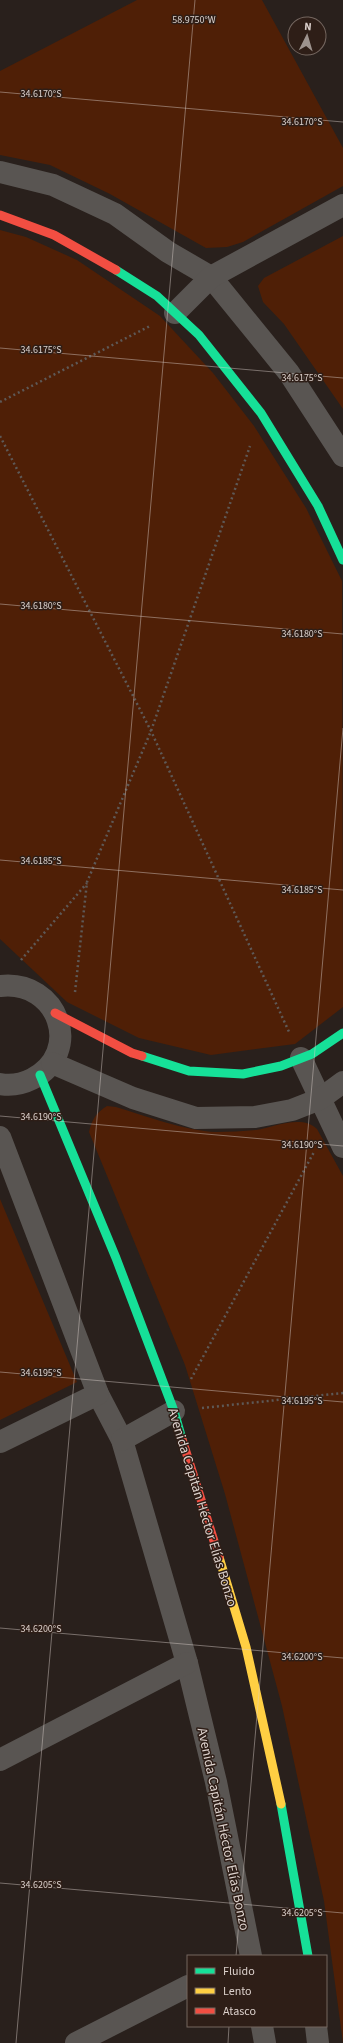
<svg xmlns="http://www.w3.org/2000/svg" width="343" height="2043" viewBox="0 0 343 2043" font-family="'Source Sans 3',sans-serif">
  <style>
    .green { fill: #4f1f06 }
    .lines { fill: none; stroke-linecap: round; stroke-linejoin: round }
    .path { stroke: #5e5957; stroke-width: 2.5; stroke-dasharray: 2 3; stroke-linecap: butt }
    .street { stroke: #595552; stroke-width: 22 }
    .fast { stroke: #16e098; stroke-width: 9 }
    .slow { stroke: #ffcf43; stroke-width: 9 }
    .jam { stroke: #f24e42; stroke-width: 9 }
    .ticks { fill: none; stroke: #dcd1cc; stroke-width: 1; stroke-opacity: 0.45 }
    .labels { text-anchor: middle; stroke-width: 3; stroke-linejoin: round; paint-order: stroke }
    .street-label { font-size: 14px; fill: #dcd1cc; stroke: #2e1e17 }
    .ticks-label { font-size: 10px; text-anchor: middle; fill: #dcd1cc; stroke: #2e1e17; stroke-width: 3; stroke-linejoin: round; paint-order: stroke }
  </style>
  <rect width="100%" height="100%" fill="#29201c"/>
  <g class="green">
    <polygon points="137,0 262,0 343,148 343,186 243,242 227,247 206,248 110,194 50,165 0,155 0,71"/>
    <polygon points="0,230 26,237 77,260 160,316 213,373 254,426 306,508 342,581 343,1007 295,1044 211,1055 139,1038 67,1002 0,939"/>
    <polygon points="343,236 343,409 284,324 263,302 258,286 264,278"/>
    <path d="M107,1106l9,1c29,9 70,24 100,25 13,0 27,-1 40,-2 18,-3 46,-16 61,-1l26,47v867l-19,-142 -42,-195 -57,-212 -40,-129 -96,-233c3,-13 7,-19 18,-26z"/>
    <polygon points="0,1199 77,1382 0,1420"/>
  </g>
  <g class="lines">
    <g class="path">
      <polyline points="0,402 150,326"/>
      <polyline points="0,436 151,731 290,1034"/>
      <polyline points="21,960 87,883"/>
      <polyline points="75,992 87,882 151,731 250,446"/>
      <polyline points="191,1379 314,1152"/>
      <polyline points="202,1408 343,1393"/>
    </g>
    <g class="street">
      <polyline points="0,172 53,185 115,214 168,252 211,277 289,373 343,456"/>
      <polyline points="175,313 211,277 343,205"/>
      <path d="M0,986c59,-7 84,67 32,93 -10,5 -21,7 -32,5"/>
      <polyline points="301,1058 343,1147"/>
      <polyline points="52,1063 133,1098 196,1118 255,1117 292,1110 320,1099 343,1082"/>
      <polyline points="0,1137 98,1394 122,1440 187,1663 216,1782 251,1956"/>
      <polyline points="122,1440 174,1411"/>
      <polyline points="0,1442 98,1394"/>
      <polyline points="0,1760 187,1663"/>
      <polyline points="262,2026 265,2043"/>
      <polyline points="316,2026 318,2043"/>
      <polyline points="76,2043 188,1986"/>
    </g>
    <g class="fast">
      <polyline points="116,270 157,296 199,335 261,413 318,506 343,560"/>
      <polyline points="142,1056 189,1071 243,1074 281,1066 312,1054 343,1033"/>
      <polyline points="40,1075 116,1258 174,1411 182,1439"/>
      <polyline points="281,1804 308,1956"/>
    </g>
    <polyline class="slow" points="219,1557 246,1647 281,1804"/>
    <g class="jam">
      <polyline points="0,215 54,235 116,270"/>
      <polyline points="55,1013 132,1053 142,1056"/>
      <polyline points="182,1439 219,1557"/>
    </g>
  </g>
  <path class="ticks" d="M0,92l343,30M0,348l343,30M0,604l343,30M0,860l343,30M0,1116l343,30M0,1372l343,30M0,1628l343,30M0,1883l343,30M236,1956l107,-1228M16,2043l179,-2043M228,2043l1,-17"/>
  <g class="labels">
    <g class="street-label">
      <text transform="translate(203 1507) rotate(73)" y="5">Avenida Capitán Héctor Elías Bonzo</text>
      <text transform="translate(224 1829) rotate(78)" y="5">Avenida Capitán Héctor Elías Bonzo</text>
    </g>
  </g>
  <g class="ticks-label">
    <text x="194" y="23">58.9750°W</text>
    <text x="41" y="97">34.6170°S</text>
    <text x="302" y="125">34.6170°S</text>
    <text x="41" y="353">34.6175°S</text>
    <text x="302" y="381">34.6175°S</text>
    <text x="41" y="609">34.6180°S</text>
    <text x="302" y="637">34.6180°S</text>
    <text x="41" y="864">34.6185°S</text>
    <text x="302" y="893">34.6185°S</text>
    <text x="41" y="1120">34.6190°S</text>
    <text x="302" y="1148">34.6190°S</text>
    <text x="41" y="1376">34.6195°S</text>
    <text x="302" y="1404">34.6195°S</text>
    <text x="41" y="1632">34.6200°S</text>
    <text x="302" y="1660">34.6200°S</text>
    <text x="41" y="1888">34.6205°S</text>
    <text x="302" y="1916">34.6205°S</text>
  </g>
  <rect x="187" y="1955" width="140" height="72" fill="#2e1e17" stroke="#74665f"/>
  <rect x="195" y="1968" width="20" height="6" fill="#16e098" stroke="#74665f"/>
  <text x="223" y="1975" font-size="12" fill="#dcd1cc">Fluido</text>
  <rect x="195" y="1988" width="20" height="6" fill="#ffcf43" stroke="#74665f"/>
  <text x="223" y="1995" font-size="12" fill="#dcd1cc">Lento</text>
  <rect x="195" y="2008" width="20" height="6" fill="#f24e42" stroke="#74665f"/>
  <text x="223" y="2015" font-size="12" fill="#dcd1cc">Atasco</text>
  <g transform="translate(307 36) rotate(5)"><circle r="19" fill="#2e1e17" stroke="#74665f"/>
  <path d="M0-3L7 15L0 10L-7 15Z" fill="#9d938e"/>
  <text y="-6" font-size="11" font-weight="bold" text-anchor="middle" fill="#dcd1cc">N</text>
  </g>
</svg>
